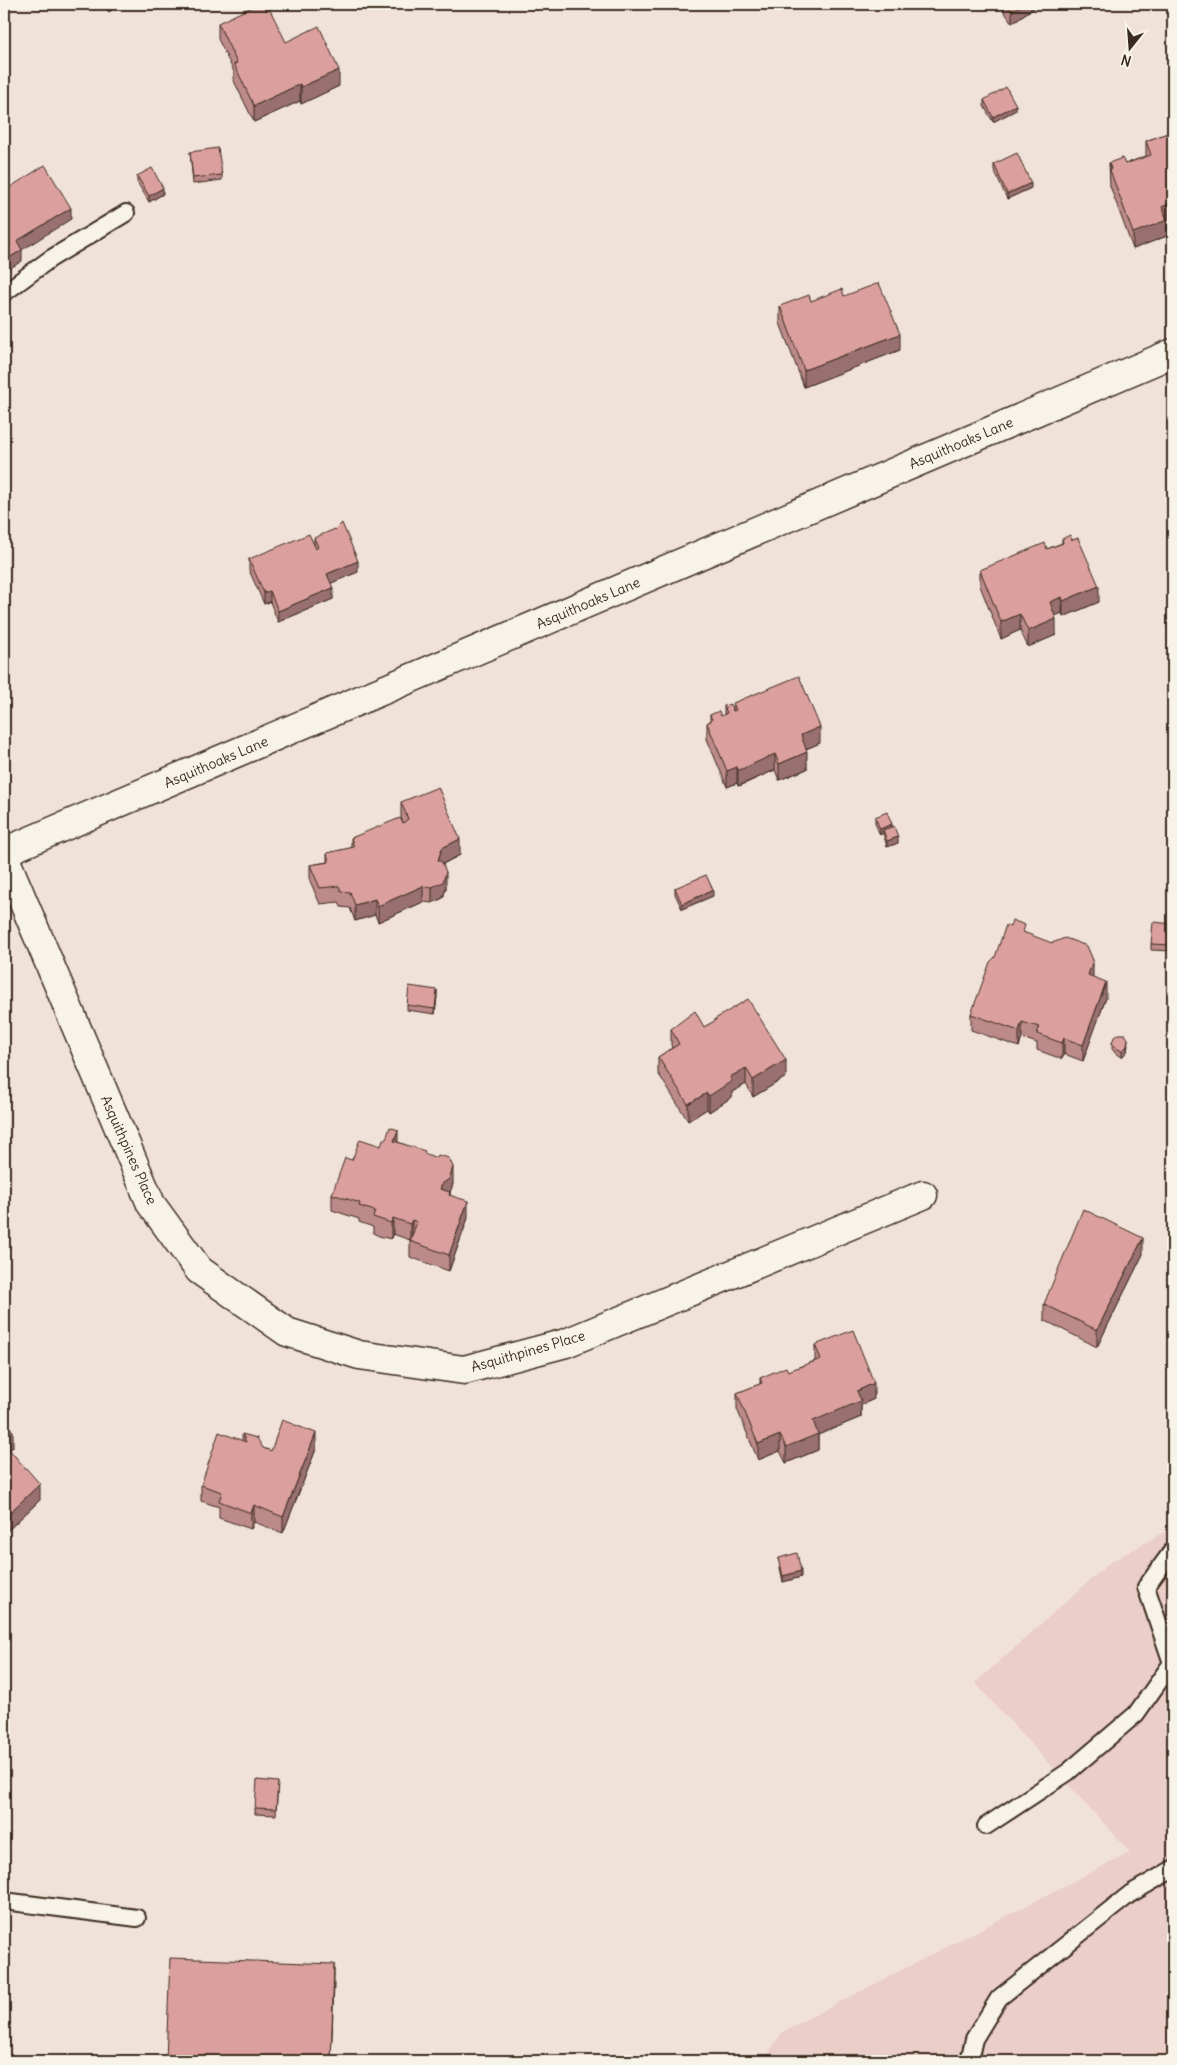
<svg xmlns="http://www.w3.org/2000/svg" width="1177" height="2065" viewBox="0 0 1177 2065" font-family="Delius,sans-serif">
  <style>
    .built { fill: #eacec7 }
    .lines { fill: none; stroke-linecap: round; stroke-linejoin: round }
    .service-casing { stroke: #3b2a1e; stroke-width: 20 }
    .minor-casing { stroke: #3b2a1e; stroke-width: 31 }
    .service { stroke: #f7f3e8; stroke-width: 16 }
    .minor { stroke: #f7f3e8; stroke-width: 28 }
    .wall { fill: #bc8a88; stroke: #3b2a1e }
    .shaded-wall { fill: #99706f; stroke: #3b2a1e }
    .building { fill: #dba09e; stroke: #3b2a1e }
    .labels { text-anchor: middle; stroke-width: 4.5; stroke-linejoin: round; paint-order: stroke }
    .street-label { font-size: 14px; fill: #3b2a1e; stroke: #f7f3e8 }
  </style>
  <rect width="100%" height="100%" fill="#f1e2d9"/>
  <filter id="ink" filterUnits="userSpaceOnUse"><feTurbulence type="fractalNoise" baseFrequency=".02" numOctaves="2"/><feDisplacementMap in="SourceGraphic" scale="10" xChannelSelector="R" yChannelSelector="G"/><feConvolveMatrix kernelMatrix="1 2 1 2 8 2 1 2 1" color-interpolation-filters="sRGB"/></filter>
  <g filter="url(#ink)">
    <polygon class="built" points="1173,1527 1173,2061 764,2061 782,2032 1130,1852 975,1683 1109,1563"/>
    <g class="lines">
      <g class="service-casing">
        <g id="service">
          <polyline points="4,293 50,259 126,213"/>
          <polyline points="986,1826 1068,1772 1136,1714 1172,1663 1146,1587 1173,1550"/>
          <polyline points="4,1901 137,1918"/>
          <polyline points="969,2061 974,2039 999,1998 1130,1894 1173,1869"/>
        </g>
      </g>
      <g class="minor-casing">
        <g id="minor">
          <polyline points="4,852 1173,353"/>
          <polyline points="4,856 151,1204 199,1270 287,1332 359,1355 464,1370 566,1343 923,1195"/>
        </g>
      </g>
      <use href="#service" class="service"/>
      <use href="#minor" class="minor"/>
    </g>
    <g class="wall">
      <polygon points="101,4 119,4 109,12"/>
      <polygon points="999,4 1039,4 1012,23"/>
      <polygon points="218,23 286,42 339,86 301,104 300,101 254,122 234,81 234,72 218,39"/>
      <polygon points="984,100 1016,110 993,122 984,106"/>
      <polygon points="1173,131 1173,218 1167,221 1167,236 1133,249 1110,186 1109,163 1125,164 1146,156 1146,141"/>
      <polygon points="190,152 222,175 222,180 193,184"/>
      <polygon points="994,164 1031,188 1007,199 994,170"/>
      <polygon points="137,176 163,194 149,202 137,182"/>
      <polygon points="844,296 900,350 804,387 780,323 780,306"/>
      <polygon points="314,538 358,572 331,583 333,599 278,622 270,602 264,604 249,570 249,559 314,546"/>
      <polygon points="1062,539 1099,602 1063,617 1062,613 1055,616 1056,635 1028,647 1020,630 1001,639 980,586 980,570 1047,549 1062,543"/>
      <polygon points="733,703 820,743 806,749 807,769 779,780 775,770 742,785 738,786 737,783 727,787 707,739 707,723 710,721 710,715 721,716 724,715 724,706 733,711"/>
      <polygon points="401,802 460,855 443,864 446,888 443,898 432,903 423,902 378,922 375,915 355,921 350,908 341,907 339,902 320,904 310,881 310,865 327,862 327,853 351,848 351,838 403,823 401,818"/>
      <polygon points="875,817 892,827 898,843 887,847 883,833 880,835 875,823"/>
      <polygon points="675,888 713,896 682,909 675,894"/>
      <polygon points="1173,924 1173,951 1151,950 1151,944"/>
      <polygon points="1025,933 1093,977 1106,998 1083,1061 1064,1054 1062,1059 1037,1050 1037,1043 1022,1038 1019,1047 971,1030 971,1014"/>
      <polygon points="437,996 435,1014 407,1010 407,1005"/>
      <polygon points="715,1019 786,1077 753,1097 746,1084 732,1092 732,1097 709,1112 707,1109 688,1121 658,1073 658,1057 672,1048 671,1045 671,1029 704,1027 715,1021"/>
      <polygon points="1112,1043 1128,1045 1127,1052 1122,1057 1116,1054 1112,1049"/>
      <polygon points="398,1142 425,1153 453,1184 450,1192 450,1195 468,1218 449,1271 410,1257 410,1241 412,1236 410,1240 393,1234 391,1239 379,1236 373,1233 373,1227 359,1222 359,1219 332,1210 332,1194 352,1160 381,1146"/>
      <polygon points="1143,1254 1097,1347 1044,1320 1044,1304"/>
      <polygon points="815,1345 874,1399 861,1405 861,1417 818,1435 818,1450 786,1463 780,1451 758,1460 737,1409 737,1393 760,1384 760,1378 788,1371 815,1361"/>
      <polygon points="4,1421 13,1447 9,1450 40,1500 4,1534"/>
      <polygon points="242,1434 263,1448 271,1451 316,1449 283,1533 254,1522 251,1529 219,1518 219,1507 201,1501 201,1485 242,1440"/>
      <polygon points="779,1558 801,1577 783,1582 779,1563"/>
      <polygon points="278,1782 276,1815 255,1814 255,1808"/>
    </g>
    <g class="shaded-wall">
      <polygon points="109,4 119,4 109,12"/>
      <polygon points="1023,4 1039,4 1012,23 1012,11"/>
      <polygon points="339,70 339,86 301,104 301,87"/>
      <polygon points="300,84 300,101 254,122 254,106"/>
      <polygon points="1016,105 1016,110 993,122 993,117"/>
      <polygon points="1031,183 1031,188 1007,199 1007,194"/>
      <polygon points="163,188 163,194 149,202 149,196"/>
      <polygon points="1173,202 1173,218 1167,221 1167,236 1133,249 1133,233 1162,207"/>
      <polygon points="71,208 71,219 17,253 17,241"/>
      <polygon points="22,250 22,261 4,272 4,261"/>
      <polygon points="900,334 900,350 804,387 804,370"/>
      <polygon points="358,561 358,572 327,585 327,574"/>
      <polygon points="1099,586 1099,602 1063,617 1063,601"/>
      <polygon points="333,588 333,599 278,622 278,611"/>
      <polygon points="270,591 270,602 264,604 264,593"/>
      <polygon points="1062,597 1062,613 1050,618 1050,602"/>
      <polygon points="1020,614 1020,630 1001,639 1001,622"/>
      <polygon points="1056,619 1056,635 1028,647 1028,631"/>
      <polygon points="820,727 820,743 801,751 801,735"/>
      <polygon points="807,752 807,769 779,780 779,764"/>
      <polygon points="775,754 775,770 738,786 738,770"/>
      <polygon points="737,767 737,783 727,787 727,771"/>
      <polygon points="892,824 892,830 883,830 883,833 880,835 880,829"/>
      <polygon points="898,837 898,843 887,847 887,841"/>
      <polygon points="460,839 460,855 442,864 438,860 442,848"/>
      <polygon points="446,872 446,888 443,898 432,903 432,887"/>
      <polygon points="423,886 423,902 378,922 378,906"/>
      <polygon points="713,890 713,896 682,909 682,904"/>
      <polygon points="375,899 375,915 355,921 355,905"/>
      <polygon points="1093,960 1093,976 1088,991 1088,975"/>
      <polygon points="1106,982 1106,998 1083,1061 1083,1045"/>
      <polygon points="437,990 437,996 435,1014 435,1009"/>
      <polygon points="1022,1022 1022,1038 1019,1047 1019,1031"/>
      <polygon points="1064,1038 1064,1054 1062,1059 1062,1043"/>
      <polygon points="1128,1039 1127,1052 1122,1057 1122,1051"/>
      <polygon points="786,1060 786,1077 753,1097 753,1080"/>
      <polygon points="746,1068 746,1084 732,1092 732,1097 709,1112 709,1096 730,1077"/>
      <polygon points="707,1093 707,1109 688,1121 688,1104"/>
      <polygon points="398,1130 398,1147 394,1141"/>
      <polygon points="453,1167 453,1184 449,1195 450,1192 450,1208 440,1189 442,1184"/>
      <polygon points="468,1201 468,1218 449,1271 449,1255"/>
      <polygon points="393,1218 393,1234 391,1239 391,1223"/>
      <polygon points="412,1220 412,1236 410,1240 410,1224"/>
      <polygon points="1143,1238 1143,1254 1097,1347 1097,1330"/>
      <polygon points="874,1383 874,1399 861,1405 861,1417 818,1435 818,1450 786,1463 786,1447 813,1421 857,1391"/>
      <polygon points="13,1431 13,1447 4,1455 4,1438"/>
      <polygon points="316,1433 316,1449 283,1533 283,1517"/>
      <polygon points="780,1435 780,1451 758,1460 758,1444"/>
      <polygon points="40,1484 40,1500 4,1534 4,1518"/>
      <polygon points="254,1505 254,1522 251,1529 251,1513"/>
      <polygon points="801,1571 801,1577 783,1582 783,1576"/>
      <polygon points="334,1964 334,1985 331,2061"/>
    </g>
    <g class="building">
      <polygon points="258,4 267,4 286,42 319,26 339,70 301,87 300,84 254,106 234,64 237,63 218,23"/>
      <polygon points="1006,4 1023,4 1012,11"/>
      <polygon points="1006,87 1016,105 993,117 984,100"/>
      <polygon points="1173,131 1173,202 1162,207 1167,220 1133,233 1110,170 1111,169 1109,163 1122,158 1125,164 1151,155 1146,141"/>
      <polygon points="218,148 222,175 193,178 190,152"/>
      <polygon points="1017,153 1031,183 1007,194 994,164"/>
      <polygon points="45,165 71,208 17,241 22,250 4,261 4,191"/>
      <polygon points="152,168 163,188 149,196 137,176"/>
      <polygon points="879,283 900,334 804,370 780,306 809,295 811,301 842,289 844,296"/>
      <polygon points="342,523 358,561 327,574 333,588 278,611 270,591 264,593 249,559 309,534 316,549 318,547 314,538 335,529 335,530"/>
      <polygon points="1070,535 1072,540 1078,538 1099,586 1063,601 1062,597 1050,602 1056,619 1028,631 1020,614 1001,622 980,570 1045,543 1047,549 1063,543 1062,539"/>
      <polygon points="799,676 820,727 801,735 807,752 779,764 775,754 742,769 738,770 737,767 727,771 707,723 712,720 710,715 719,711 721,716 727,713 724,706 730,704 733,711 736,710 733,703"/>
      <polygon points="438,787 460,839 442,848 438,860 442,862 446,872 443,882 432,887 423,886 378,906 375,899 355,905 350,892 341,891 339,886 320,888 310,865 329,862 327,853 354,847 351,838 400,818 403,823 408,819 401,802"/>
      <polygon points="887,812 892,824 880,829 875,817"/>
      <polygon points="894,826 898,837 887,841 883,830"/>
      <polygon points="706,875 713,890 682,904 675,888"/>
      <polygon points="1012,920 1025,925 1023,932 1052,943 1065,938 1087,946 1093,960 1088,975 1106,982 1083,1045 1064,1038 1062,1043 1037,1034 1039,1027 1022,1022 1019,1031 971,1014 990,962 995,957 1006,925 1010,927"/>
      <polygon points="1153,922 1173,924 1173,945 1151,944"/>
      <polygon points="409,986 437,990 435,1009 407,1005"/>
      <polygon points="748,999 786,1060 753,1080 746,1068 730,1077 732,1081 709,1096 707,1093 688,1104 658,1057 679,1044 671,1029 695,1011 704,1027 716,1020 715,1019"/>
      <polygon points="1119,1034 1125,1034 1128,1039 1127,1046 1122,1051 1116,1048 1112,1043 1114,1037"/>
      <polygon points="390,1127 398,1130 394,1141 425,1151 424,1153 434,1157 437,1157 438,1155 449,1158 453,1167 449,1179 442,1184 440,1189 450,1192 449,1195 468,1201 449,1255 410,1241 417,1222 412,1220 410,1224 393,1218 391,1223 373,1217 375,1211 359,1206 360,1203 332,1194 345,1158 352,1160 360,1139 381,1146 383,1139 386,1139"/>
      <polygon points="1083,1209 1143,1238 1097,1330 1044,1304"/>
      <polygon points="853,1330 874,1383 857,1391 861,1401 813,1421 818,1434 786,1447 780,1435 758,1444 737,1393 762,1383 760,1378 786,1367 788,1371 821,1359 815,1345"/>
      <polygon points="282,1420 316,1433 283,1517 254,1505 251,1513 219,1501 222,1492 201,1485 219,1432 246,1442 242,1434 257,1438 263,1448 271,1451"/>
      <polygon points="4,1421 13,1431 4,1438"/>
      <polygon points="4,1443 24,1467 25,1467 40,1484 4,1518"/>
      <polygon points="797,1553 801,1571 783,1576 779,1558"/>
      <polygon points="257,1780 278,1782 276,1809 255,1808"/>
      <polygon points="170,1958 334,1964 331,2061 166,2061"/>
    </g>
  </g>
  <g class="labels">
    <g class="street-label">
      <text transform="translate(961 443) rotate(-23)" y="5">Asquithoaks Lane</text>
      <text transform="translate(588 603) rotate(-23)" y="5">Asquithoaks Lane</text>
      <text transform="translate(216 762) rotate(-23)" y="5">Asquithoaks Lane</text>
      <text transform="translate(129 1150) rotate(66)" y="5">Asquithpines Place</text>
      <text transform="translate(528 1351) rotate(-16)" y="5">Asquithpines Place</text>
    </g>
  </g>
  <rect width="1177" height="2065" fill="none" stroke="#f7f3e8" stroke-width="20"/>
  <rect x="10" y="10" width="1157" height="2045" fill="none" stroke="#3b2a1e" stroke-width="2" filter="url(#ink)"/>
  <g transform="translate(1130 48) rotate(197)" stroke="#f7f3e8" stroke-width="4" paint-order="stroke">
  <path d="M0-4L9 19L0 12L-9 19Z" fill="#3b2a1e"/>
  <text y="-8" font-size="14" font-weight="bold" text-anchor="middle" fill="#3b2a1e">N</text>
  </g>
</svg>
